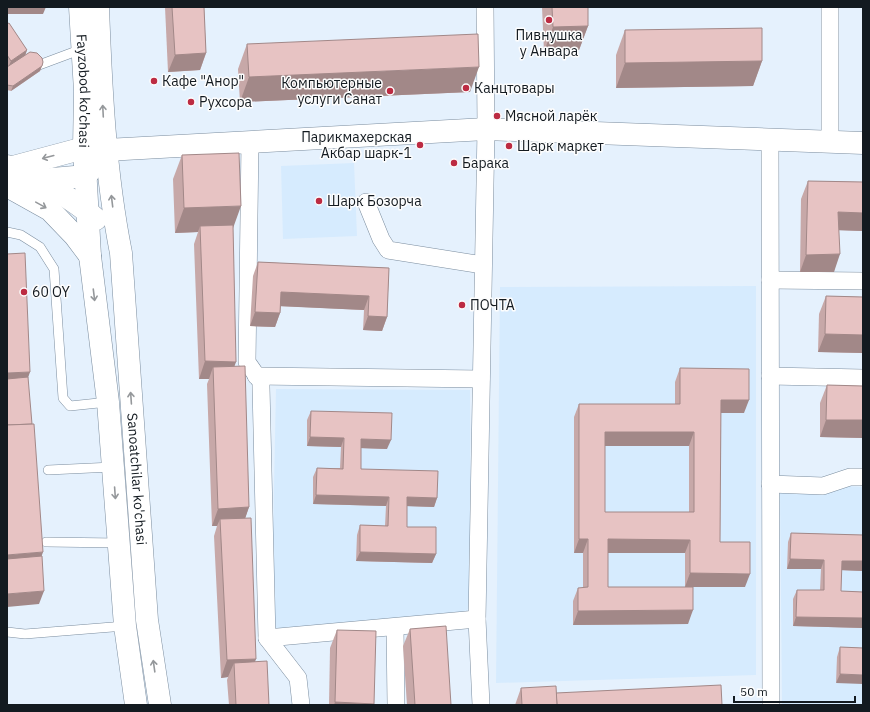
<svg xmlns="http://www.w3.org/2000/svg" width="870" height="712" viewBox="0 0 870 712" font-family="'IBM Plex Sans',sans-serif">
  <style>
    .built { fill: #d6ebfe }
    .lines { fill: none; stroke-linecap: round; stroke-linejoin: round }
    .service-casing { stroke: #7b8d9f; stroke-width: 10 }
    .minor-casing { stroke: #7b8d9f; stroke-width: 18 }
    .tertiary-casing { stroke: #7b8d9f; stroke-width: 23 }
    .primary-casing { stroke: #7b8d9f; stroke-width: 23 }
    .service { stroke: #fff; stroke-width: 9 }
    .minor { stroke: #fff; stroke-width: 17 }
    .tertiary { stroke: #fff; stroke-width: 22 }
    .primary { stroke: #fff; stroke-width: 22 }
    .wall { fill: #c7a8a8; fill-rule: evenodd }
    .shaded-wall { fill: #a28888 }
    .building { fill: #e7c3c3; stroke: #a28888; fill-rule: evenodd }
    .oneway { stroke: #95989b }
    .poi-dot { fill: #bc2b42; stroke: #fdfdfd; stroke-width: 1.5 }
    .labels { text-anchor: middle; stroke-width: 3; stroke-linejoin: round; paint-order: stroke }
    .poi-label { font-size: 14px; fill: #131a20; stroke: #fdfdfd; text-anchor: start }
    .street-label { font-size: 14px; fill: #131a20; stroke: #fdfdfd }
  </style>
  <rect width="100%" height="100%" fill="#e5f1fd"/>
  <g class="built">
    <polygon points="354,163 357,236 283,239 281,166"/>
    <polygon points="756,286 756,675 496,683 500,287"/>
    <polygon points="276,389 470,390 471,602 464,617 271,634"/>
    <polygon points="848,486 863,487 863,705 782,705 780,492"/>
  </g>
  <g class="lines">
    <g class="service-casing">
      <g id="service">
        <polyline points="31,68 82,49"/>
        <polyline points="7,232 21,235 40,247 54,269 63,398 70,406 108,402"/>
        <polyline points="48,470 113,467"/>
        <polyline points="46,542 118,543"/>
        <polyline points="7,632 25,634 125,626"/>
      </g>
    </g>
    <g class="minor-casing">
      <g id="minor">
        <polyline points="830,7 830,141"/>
        <polyline points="770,138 771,705"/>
        <polyline points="250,142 247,362 261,382 261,387 267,638 298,678 301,705"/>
        <polyline points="366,202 381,239 388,250 483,265"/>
        <polyline points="770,280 863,281"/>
        <polyline points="256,376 481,379"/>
        <polyline points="770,376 863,378"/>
        <polyline points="770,484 823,486 850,477 863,477"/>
        <polyline points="395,627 396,705"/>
        <polyline points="267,638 477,619"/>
        <polyline points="481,705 477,619 486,129 485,7"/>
      </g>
    </g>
    <g class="tertiary-casing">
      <polyline id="tertiary" points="106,150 486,129 863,143"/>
    </g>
    <g class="primary-casing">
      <g id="primary">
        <path id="s1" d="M80,7l5,84 -1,57 6,108 18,146 17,224 11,79"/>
        <path id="s2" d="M98,7c3,82 7,165 23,246l26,367 13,85"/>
        <polyline points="7,166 13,167 84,148 99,149"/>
        <path d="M13,167c29,14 58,30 83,52"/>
        <polyline points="7,183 86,176 95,164"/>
        <polyline points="7,186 50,210 75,236 90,256"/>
      </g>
    </g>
    <use href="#service" class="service"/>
    <use href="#minor" class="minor"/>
    <use href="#tertiary" class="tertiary"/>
    <use href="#primary" class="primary"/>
  </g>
  <g class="wall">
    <polygon points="165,7 204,7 206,53 200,70 168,72"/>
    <polygon points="542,7 588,7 588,26 579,50 544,52"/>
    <polygon points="7,24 27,50 25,55 43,62 40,71 11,91 7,90"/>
    <polygon points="625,30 762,61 753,86 616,88 616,55"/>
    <polygon points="247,44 470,92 240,102 238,69"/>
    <polygon points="182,155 233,228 234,367 249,507 245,518 255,662 269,705 229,705 227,680 228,677 221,678 214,536 217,526 212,526 207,384 209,379 199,379 194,244 198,232 175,233 173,179"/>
    <polygon points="808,181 863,182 863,231 839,230 834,272 800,272 801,199"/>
    <polygon points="258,262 389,268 387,317 382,331 363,330 364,310 281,306 280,313 275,327 250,326 253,276"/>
    <polygon points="826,296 863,297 863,353 818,352 819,314"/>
    <path d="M680,368l64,45h-23l-1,129 25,45h-52l-5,37 -115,1v-24l5,-13h5v-35h-9v-136l5,-13h96v-22zM605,446h84v66h-84zM608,553h77v34h-77z"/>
    <polygon points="827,385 863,386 863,438 820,437 820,403"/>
    <polygon points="311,411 387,449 361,448 361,469 437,498 434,507 407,506 407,527 436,554 432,563 356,561 357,535 360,525 385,526 386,506 313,504 313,477 317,468 340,468 341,447 307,446 307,420"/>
    <polygon points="791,533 863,535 863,571 841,570 841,591 863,592 863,628 793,626 793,599 797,590 820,590 821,569 787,569 788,542"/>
    <polygon points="410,629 451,705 407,705 403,646"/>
    <polygon points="337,630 373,705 329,705 330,648"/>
    <polygon points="840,647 863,648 836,683 837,657"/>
    <polygon points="521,688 556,693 722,705 515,705"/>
  </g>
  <g class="shaded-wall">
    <polygon points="7,7 46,7 43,14 7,14"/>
    <polygon points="588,26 579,50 544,52 553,27"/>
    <polygon points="27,50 24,59 7,70 11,61"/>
    <polygon points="206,53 200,70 168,72 175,55"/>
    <polygon points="762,61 753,86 616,88 625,63"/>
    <polygon points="42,66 40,71 11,91 13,86"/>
    <polygon points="479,67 470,92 240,102 249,77"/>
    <polygon points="241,206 232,231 200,226 198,232 175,233 184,208"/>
    <polygon points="838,212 863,213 863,231 832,230"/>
    <polygon points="840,254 834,272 800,272 806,255"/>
    <polygon points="281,292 369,296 364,310 276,306"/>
    <polygon points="255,312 280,313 275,327 250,326"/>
    <polygon points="368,316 387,317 382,331 363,330"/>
    <polygon points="825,334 863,335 863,353 818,352"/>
    <polygon points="205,361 236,362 230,379 213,367 209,379 199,379"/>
    <polygon points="30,372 24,390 7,391 7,373"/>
    <polygon points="721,400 749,400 744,413 716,413"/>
    <polygon points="826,420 863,420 863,438 820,437"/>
    <polygon points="605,432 694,432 689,446 600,446"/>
    <polygon points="310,437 344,438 341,447 307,446"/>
    <polygon points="361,439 391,440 387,449 358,448"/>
    <polygon points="316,495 389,497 386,506 313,504"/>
    <polygon points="407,497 437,498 434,507 404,506"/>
    <polygon points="249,507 243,525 220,519 217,526 212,526 218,509"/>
    <polygon points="579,539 588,539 583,553 574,553"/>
    <polygon points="608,539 690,540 685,553 603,553"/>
    <polygon points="43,552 37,570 7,572 7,555"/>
    <polygon points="360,552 436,554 432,563 356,561"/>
    <polygon points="790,559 824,560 821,569 787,569"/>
    <polygon points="842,561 863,561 863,571 838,570"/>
    <polygon points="690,573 750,574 745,587 685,587"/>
    <polygon points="44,591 39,604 7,607 7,594"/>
    <polygon points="693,610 688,624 573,625 578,611"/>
    <polygon points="796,617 863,618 863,628 793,626"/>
    <polygon points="256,659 250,676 234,663 228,677 221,678 227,660"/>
    <polygon points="840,674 863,675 863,684 836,683"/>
    <polygon points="335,702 374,704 373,705 334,705"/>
  </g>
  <g class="building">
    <polygon points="172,7 204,7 206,53 175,55"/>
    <polygon points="552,7 588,7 588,26 553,27"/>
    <polygon points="9,23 27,50 11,61 7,55 7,24"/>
    <polygon points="762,28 762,61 625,63 625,30"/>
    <polygon points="478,34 479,67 249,77 247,44"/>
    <polygon points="30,52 37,53 42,58 43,62 42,66 13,86 7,85 7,67"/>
    <polygon points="239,153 241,206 184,208 182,155"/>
    <polygon points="808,181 863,182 863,213 838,212 840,254 806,255"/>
    <polygon points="233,225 236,362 205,361 200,226"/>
    <polygon points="25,253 30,372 7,373 7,254"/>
    <polygon points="258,262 389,268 387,317 368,316 369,296 281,292 280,313 255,312"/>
    <polygon points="826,296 863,297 863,335 825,334"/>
    <polygon points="245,366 249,507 218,509 213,367"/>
    <path d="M680,368l69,1v31h-28l-1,142h30v32l-60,-1v-33l-82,-1v48h85v23l-115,1v-23l10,-1v-48h-9v-135h101zM605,432h89v80h-89z"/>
    <polygon points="28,377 32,424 7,425 7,379"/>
    <polygon points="827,385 863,386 863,420 826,420"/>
    <polygon points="311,411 392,413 391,440 361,439 361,469 438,471 437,498 407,497 407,527 436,527 436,554 360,552 360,525 388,526 389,497 316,495 317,468 343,469 344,438 310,437"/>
    <polygon points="34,424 43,552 7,555 7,425"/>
    <polygon points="251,518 256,659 227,660 220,519"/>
    <polygon points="791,533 863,535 863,561 842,561 841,591 863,592 863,618 796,617 797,590 824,590 824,560 790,559"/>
    <polygon points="42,556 44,591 7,594 7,559"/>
    <polygon points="446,626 451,705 415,705 410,629"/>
    <polygon points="337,630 376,631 374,704 335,702"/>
    <polygon points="840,647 863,648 863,675 840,674"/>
    <polygon points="267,661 269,705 236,705 234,663"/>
    <polygon points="721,685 722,705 557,705 556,693"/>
    <polygon points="556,686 557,705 522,705 521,688"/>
  </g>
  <defs><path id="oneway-shaft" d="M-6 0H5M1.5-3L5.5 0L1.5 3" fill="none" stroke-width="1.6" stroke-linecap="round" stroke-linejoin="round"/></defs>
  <g class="oneway">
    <use href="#oneway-shaft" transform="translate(103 111) rotate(-93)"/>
    <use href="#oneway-shaft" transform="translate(48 157) rotate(165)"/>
    <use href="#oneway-shaft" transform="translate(112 201) rotate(-97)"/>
    <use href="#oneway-shaft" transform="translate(41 205) rotate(29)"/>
    <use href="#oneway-shaft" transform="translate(94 295) rotate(83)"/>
    <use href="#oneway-shaft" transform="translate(131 398) rotate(-94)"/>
    <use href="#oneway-shaft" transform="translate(115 493) rotate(86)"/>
    <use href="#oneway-shaft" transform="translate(154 666) rotate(-98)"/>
  </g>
  <g class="poi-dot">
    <circle cx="549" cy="20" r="4"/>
    <circle cx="154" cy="81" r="4"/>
    <circle cx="466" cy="88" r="4"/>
    <circle cx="390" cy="91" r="4"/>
    <circle cx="191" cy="102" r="4"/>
    <circle cx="497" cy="116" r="4"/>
    <circle cx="420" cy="145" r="4"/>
    <circle cx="509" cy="146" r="4"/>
    <circle cx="454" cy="163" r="4"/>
    <circle cx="319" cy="201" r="4"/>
    <circle cx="24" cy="292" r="4"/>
    <circle cx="462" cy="305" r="4"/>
  </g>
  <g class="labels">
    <g class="poi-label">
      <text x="549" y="40" text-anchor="middle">Пивнушка<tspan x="549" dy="16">у Анвара</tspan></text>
      <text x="162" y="86">Кафе "Анор"</text>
      <text x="382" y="88" text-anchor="end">Компьютерные<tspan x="382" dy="16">услуги Санат</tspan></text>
      <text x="474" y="93">Канцтовары</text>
      <text x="199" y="107">Рухсора</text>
      <text x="505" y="121">Мясной ларёк</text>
      <text x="412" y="142" text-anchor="end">Парикмахерская<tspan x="412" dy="16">Акбар шарк-1</tspan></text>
      <text x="517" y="151">Шарк маркет</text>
      <text x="462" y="168">Барака</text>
      <text x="327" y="206">Шарк Бозорча</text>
      <text x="32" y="297">60 OY</text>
      <text x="470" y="310">ПОЧТА</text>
    </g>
    <g class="street-label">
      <text dy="5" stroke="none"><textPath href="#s1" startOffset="84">Fayzobod ko'chasi</textPath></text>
      <text dy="5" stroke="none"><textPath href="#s2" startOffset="474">Sanoatchilar ko'chasi</textPath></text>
    </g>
  </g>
  <rect width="870" height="712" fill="none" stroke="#131a20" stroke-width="16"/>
  <path d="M734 696v6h121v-6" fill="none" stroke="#131a20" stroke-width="2"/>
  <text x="740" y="696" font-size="12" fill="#131a20" stroke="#fdfdfd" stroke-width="3" paint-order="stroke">50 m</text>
</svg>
